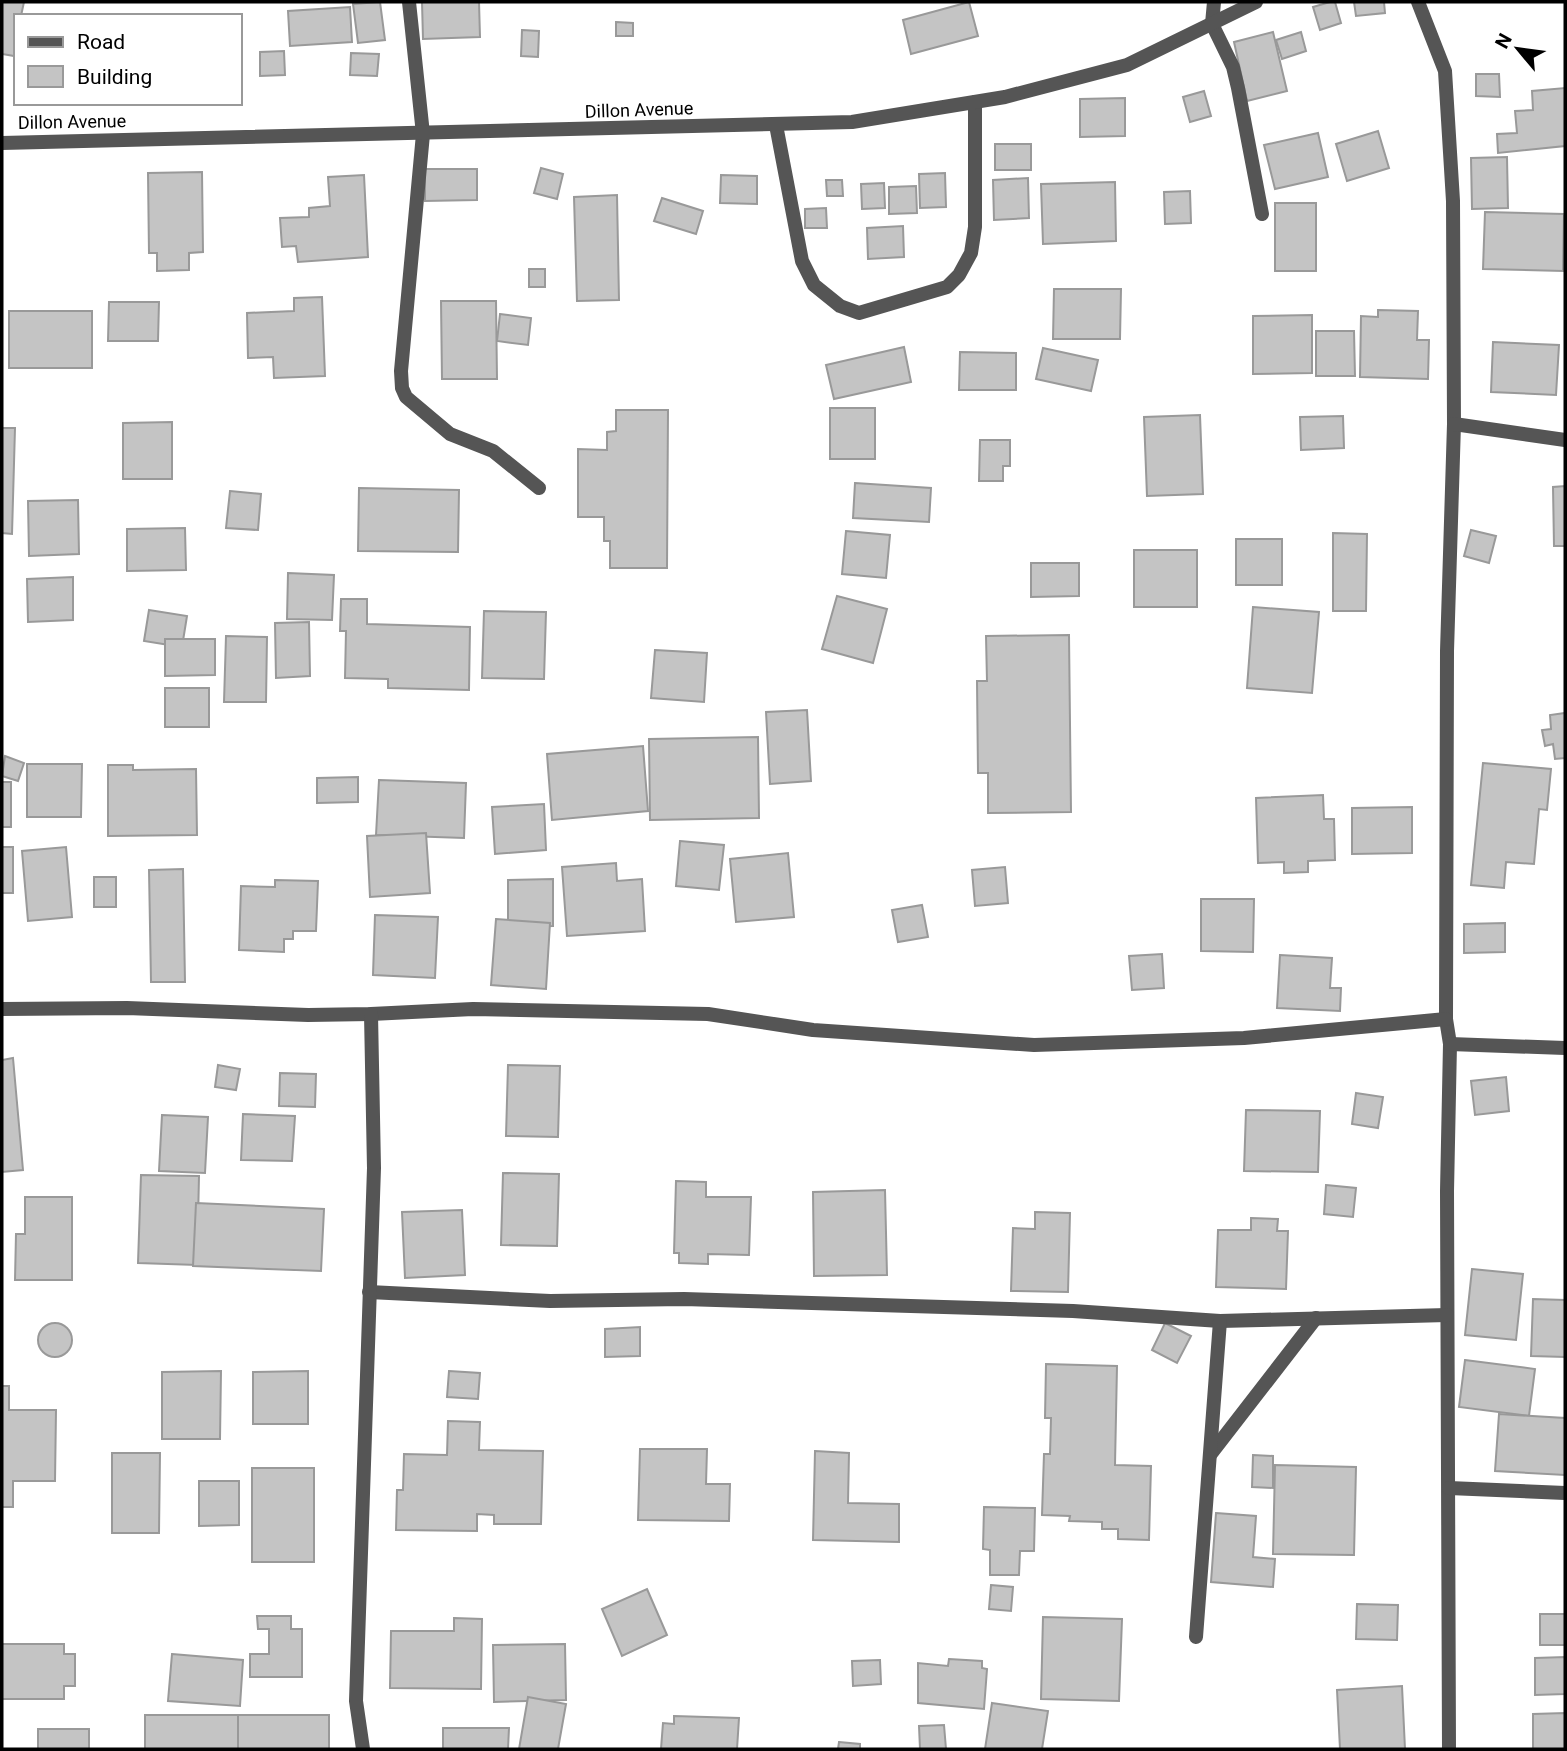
<svg xmlns="http://www.w3.org/2000/svg" width="1567" height="1751" viewBox="0 0 1567 1751" font-family="Roboto,sans-serif">
  <style>
    .building { fill: #c4c4c4; stroke: #999; stroke-width: 2 }
    .lines { fill: none; stroke-linecap: round; stroke-linejoin: round }
    .minor { stroke: #555; stroke-width: 14 }
    .tertiary { stroke: #555; stroke-width: 14 }
    .labels { text-anchor: middle; stroke-width: 5; stroke-linejoin: round; paint-order: stroke }
    .street-label { font-size: 18px; fill: #000; stroke: #fff }
  </style>
  <rect width="100%" height="100%" fill="#fff"/>
  <g class="building">
    <polygon points="2,2 24,2 21,16 16,16 14,56 2,54"/>
    <polygon points="380,2 385,40 358,43 353,4"/>
    <polygon points="422,2 479,2 480,37 423,39"/>
    <polygon points="969,2 978,36 911,54 903,20"/>
    <polygon points="1330,2 1335,2 1341,23 1320,30 1313,7"/>
    <polygon points="1354,2 1384,2 1385,13 1356,16"/>
    <polygon points="350,7 352,42 290,46 288,11"/>
    <polygon points="616,22 633,23 633,36 616,36"/>
    <polygon points="522,30 539,31 538,57 521,56"/>
    <polygon points="1273,32 1287,91 1247,101 1234,42"/>
    <polygon points="1301,32 1306,51 1282,59 1276,40"/>
    <polygon points="284,51 285,75 260,76 260,52"/>
    <polygon points="351,53 379,54 377,76 350,75"/>
    <polygon points="1476,74 1499,74 1500,97 1476,96"/>
    <polygon points="1565,88 1565,146 1498,153 1497,134 1517,133 1515,111 1533,110 1532,91"/>
    <polygon points="1204,91 1211,116 1190,122 1183,97"/>
    <polygon points="1125,98 1125,136 1080,137 1080,99"/>
    <polygon points="1378,131 1389,168 1347,181 1336,144"/>
    <polygon points="1318,133 1328,177 1275,189 1264,145"/>
    <rect x="995" y="144" width="36" height="26"/>
    <polygon points="1507,157 1508,208 1472,209 1471,158"/>
    <polygon points="541,168 563,174 557,199 534,193"/>
    <polygon points="425,169 477,169 477,200 425,201"/>
    <polygon points="202,172 203,252 189,253 189,270 157,271 157,253 149,253 148,173"/>
    <polygon points="945,173 946,207 920,208 919,174"/>
    <polygon points="364,175 368,257 298,262 296,246 282,247 280,218 309,217 309,208 330,206 328,177"/>
    <polygon points="721,175 757,176 757,204 720,203"/>
    <polygon points="1028,178 1029,218 994,220 993,180"/>
    <polygon points="826,180 842,180 843,196 827,196"/>
    <polygon points="1115,182 1116,241 1043,244 1041,184"/>
    <polygon points="884,183 885,208 862,209 861,184"/>
    <polygon points="916,186 917,213 889,214 889,187"/>
    <polygon points="1190,191 1191,223 1165,224 1164,192"/>
    <polygon points="617,195 619,300 577,301 574,197"/>
    <polygon points="662,198 703,211 696,234 654,221"/>
    <rect x="1275" y="203" width="41" height="68"/>
    <polygon points="826,208 827,228 805,228 805,209"/>
    <polygon points="1485,212 1564,214 1563,271 1483,269"/>
    <polygon points="903,226 904,257 868,259 867,228"/>
    <rect x="529" y="269" width="16" height="18"/>
    <polygon points="1054,289 1121,289 1120,339 1053,339"/>
    <polygon points="322,297 325,376 274,378 273,357 248,358 247,313 294,311 294,298"/>
    <polygon points="441,301 496,301 497,379 442,379"/>
    <polygon points="109,302 159,302 158,341 108,341"/>
    <polygon points="1378,310 1418,311 1417,340 1429,340 1428,379 1360,377 1361,316 1378,317"/>
    <rect x="9" y="311" width="83" height="57"/>
    <polygon points="500,314 531,318 528,345 497,341"/>
    <polygon points="1312,315 1312,373 1253,374 1253,316"/>
    <polygon points="1316,331 1354,331 1355,376 1316,376"/>
    <polygon points="1493,342 1559,345 1556,395 1491,392"/>
    <polygon points="904,347 911,382 834,399 826,365"/>
    <polygon points="1043,348 1098,360 1091,391 1036,379"/>
    <polygon points="960,352 1016,353 1016,390 959,390"/>
    <rect x="830" y="408" width="45" height="51"/>
    <polygon points="616,410 668,410 667,568 610,568 610,541 604,541 604,517 578,517 578,449 607,450 607,432 616,431"/>
    <polygon points="1200,415 1203,494 1147,496 1144,417"/>
    <polygon points="1343,416 1344,448 1301,450 1300,417"/>
    <polygon points="172,422 172,479 123,479 123,423"/>
    <polygon points="2,428 15,428 12,534 2,533"/>
    <polygon points="980,440 1010,440 1010,466 1003,466 1003,481 979,481"/>
    <polygon points="855,483 931,488 929,522 853,518"/>
    <polygon points="1565,486 1565,546 1554,546 1553,487"/>
    <polygon points="359,488 459,490 458,552 358,551"/>
    <polygon points="230,491 261,494 258,530 226,528"/>
    <polygon points="78,500 79,554 29,556 28,501"/>
    <polygon points="185,528 186,570 127,571 127,529"/>
    <polygon points="1471,530 1496,536 1489,563 1464,556"/>
    <polygon points="846,531 890,535 886,578 842,574"/>
    <polygon points="1333,533 1367,534 1366,611 1333,611"/>
    <rect x="1236" y="539" width="46" height="46"/>
    <rect x="1134" y="550" width="63" height="57"/>
    <polygon points="1031,563 1079,563 1079,596 1031,597"/>
    <polygon points="288,573 334,575 332,620 287,619"/>
    <polygon points="73,577 73,620 28,622 27,579"/>
    <polygon points="837,596 887,609 873,663 822,649"/>
    <polygon points="341,599 367,599 367,624 470,627 469,690 388,688 388,679 345,678 346,631 340,631"/>
    <polygon points="1253,607 1319,612 1312,693 1247,688"/>
    <polygon points="149,610 187,616 182,647 144,641"/>
    <polygon points="484,611 546,612 544,679 482,678"/>
    <polygon points="309,622 310,676 276,678 275,623"/>
    <polygon points="1069,635 1071,812 988,813 988,773 978,773 977,681 987,681 986,636"/>
    <polygon points="226,636 267,637 266,702 224,702"/>
    <polygon points="165,639 215,639 215,675 165,676"/>
    <polygon points="655,650 707,653 704,702 651,698"/>
    <rect x="165" y="688" width="44" height="39"/>
    <polygon points="807,710 811,781 770,784 766,712"/>
    <polygon points="1565,713 1565,758 1555,759 1553,744 1545,746 1542,730 1551,729 1550,715"/>
    <polygon points="758,737 759,818 650,820 649,739"/>
    <polygon points="643,746 648,811 552,820 547,754"/>
    <polygon points="5,756 24,763 18,781 2,776"/>
    <polygon points="1483,763 1551,769 1547,810 1539,809 1534,864 1506,862 1504,888 1471,885"/>
    <polygon points="27,764 82,764 81,817 27,817"/>
    <polygon points="108,765 133,765 133,770 196,769 197,835 108,836"/>
    <polygon points="358,777 358,802 317,803 317,778"/>
    <polygon points="379,780 466,783 464,838 376,835"/>
    <rect x="2" y="782" width="9" height="45"/>
    <polygon points="1323,795 1324,819 1334,819 1335,860 1308,861 1308,872 1284,873 1284,862 1258,863 1256,798"/>
    <polygon points="544,804 546,850 495,854 492,807"/>
    <polygon points="1412,807 1412,853 1352,854 1352,808"/>
    <polygon points="426,833 430,893 370,897 367,836"/>
    <polygon points="680,841 724,845 719,890 676,886"/>
    <rect x="2" y="847" width="11" height="46"/>
    <polygon points="66,847 72,917 28,921 22,851"/>
    <polygon points="788,853 794,917 736,922 730,859"/>
    <polygon points="616,863 617,881 642,879 645,931 567,936 562,867"/>
    <polygon points="1005,867 1008,903 975,906 972,870"/>
    <polygon points="183,869 185,982 151,982 149,870"/>
    <rect x="94" y="877" width="22" height="30"/>
    <polygon points="553,879 553,926 508,927 508,880"/>
    <polygon points="275,880 318,881 316,931 293,931 293,939 284,939 284,952 239,950 241,886 275,887"/>
    <polygon points="1201,899 1254,899 1253,952 1201,951"/>
    <polygon points="922,905 928,937 898,942 892,910"/>
    <polygon points="375,915 438,917 435,978 373,975"/>
    <polygon points="496,919 550,923 546,989 491,985"/>
    <polygon points="1505,923 1505,952 1464,953 1464,924"/>
    <polygon points="1162,954 1164,988 1132,990 1129,956"/>
    <polygon points="1280,955 1332,958 1330,988 1341,988 1340,1011 1277,1008"/>
    <polygon points="13,1058 23,1170 2,1172 2,1060"/>
    <polygon points="218,1065 240,1069 236,1090 215,1087"/>
    <polygon points="508,1065 560,1066 558,1137 506,1136"/>
    <polygon points="280,1073 316,1074 315,1107 279,1106"/>
    <polygon points="1506,1077 1509,1111 1475,1115 1471,1081"/>
    <polygon points="1356,1093 1383,1097 1378,1128 1352,1124"/>
    <polygon points="1246,1110 1320,1111 1318,1172 1244,1171"/>
    <polygon points="243,1114 295,1116 292,1161 241,1160"/>
    <polygon points="162,1115 208,1117 205,1173 159,1171"/>
    <polygon points="503,1173 559,1174 557,1246 501,1245"/>
    <polygon points="141,1175 199,1176 197,1265 138,1263"/>
    <polygon points="676,1181 706,1182 706,1197 751,1197 749,1255 708,1254 708,1264 679,1263 679,1253 674,1253"/>
    <polygon points="1326,1185 1356,1188 1353,1217 1324,1214"/>
    <polygon points="885,1190 887,1275 814,1276 813,1192"/>
    <polygon points="25,1197 72,1197 72,1280 15,1280 16,1234 25,1234"/>
    <polygon points="196,1203 324,1209 321,1271 193,1266"/>
    <polygon points="462,1210 465,1275 405,1278 402,1212"/>
    <polygon points="1035,1212 1070,1213 1068,1292 1011,1291 1013,1228 1035,1229"/>
    <polygon points="1251,1218 1278,1219 1277,1231 1288,1231 1286,1289 1216,1287 1218,1230 1251,1230"/>
    <polygon points="1472,1269 1523,1274 1516,1340 1465,1335"/>
    <polygon points="1533,1299 1565,1300 1565,1357 1531,1356"/>
    <circle cx="55" cy="1340" r="17"/>
    <polygon points="1165,1323 1191,1336 1177,1363 1152,1350"/>
    <polygon points="640,1327 640,1356 605,1357 605,1329"/>
    <polygon points="1465,1360 1535,1369 1529,1416 1459,1407"/>
    <polygon points="1046,1364 1117,1366 1115,1465 1151,1466 1149,1540 1118,1539 1118,1529 1102,1529 1102,1522 1069,1521 1070,1516 1042,1515 1044,1454 1050,1454 1051,1418 1045,1418"/>
    <polygon points="221,1371 220,1439 162,1439 162,1372"/>
    <polygon points="308,1371 308,1424 253,1424 253,1372"/>
    <polygon points="449,1371 480,1373 478,1399 447,1397"/>
    <polygon points="2,1386 9,1386 9,1410 56,1410 55,1481 13,1481 13,1507 2,1507"/>
    <polygon points="1499,1414 1565,1418 1565,1475 1495,1471"/>
    <polygon points="448,1421 480,1422 479,1450 543,1451 541,1524 494,1524 494,1515 477,1514 477,1531 396,1530 397,1490 403,1490 404,1454 447,1455"/>
    <polygon points="640,1449 707,1449 706,1484 730,1484 729,1521 638,1520"/>
    <polygon points="815,1451 849,1453 848,1503 899,1504 899,1542 813,1540"/>
    <polygon points="112,1453 160,1453 159,1533 112,1533"/>
    <polygon points="1253,1455 1273,1456 1273,1488 1252,1487"/>
    <polygon points="1275,1465 1356,1467 1354,1555 1273,1554"/>
    <rect x="252" y="1468" width="62" height="94"/>
    <polygon points="199,1481 239,1481 239,1525 199,1526"/>
    <polygon points="984,1507 1035,1508 1034,1551 1020,1551 1019,1575 990,1575 990,1550 983,1549"/>
    <polygon points="1216,1513 1256,1516 1253,1557 1275,1559 1273,1587 1211,1582"/>
    <polygon points="991,1585 1013,1587 1011,1611 989,1609"/>
    <polygon points="647,1589 667,1635 622,1656 602,1609"/>
    <polygon points="1357,1604 1398,1605 1397,1640 1356,1639"/>
    <rect x="1540" y="1614" width="25" height="31"/>
    <polygon points="257,1616 291,1616 291,1629 302,1629 302,1677 250,1677 250,1654 269,1654 269,1629 258,1629"/>
    <polygon points="1043,1617 1122,1619 1119,1701 1041,1699"/>
    <polygon points="454,1618 482,1619 481,1689 390,1688 391,1631 454,1631"/>
    <polygon points="2,1644 64,1644 64,1654 75,1654 75,1686 64,1686 64,1699 2,1699"/>
    <polygon points="565,1644 566,1700 494,1702 493,1645"/>
    <polygon points="172,1654 243,1660 240,1706 168,1701"/>
    <polygon points="1565,1657 1565,1694 1535,1695 1535,1658"/>
    <polygon points="949,1659 982,1661 982,1668 987,1669 984,1709 918,1703 918,1663 948,1666"/>
    <polygon points="880,1660 881,1684 853,1686 852,1661"/>
    <polygon points="1402,1686 1405,1749 1340,1749 1337,1690"/>
    <polygon points="528,1697 566,1704 558,1749 519,1749"/>
    <polygon points="992,1703 1048,1711 1042,1749 985,1749"/>
    <polygon points="1565,1713 1565,1749 1533,1749 1533,1714"/>
    <rect x="145" y="1715" width="93" height="34"/>
    <rect x="238" y="1715" width="91" height="34"/>
    <polygon points="674,1716 739,1718 737,1749 661,1749 663,1723 674,1724"/>
    <polygon points="944,1725 946,1749 920,1749 919,1726"/>
    <polygon points="443,1728 509,1728 508,1749 443,1749"/>
    <rect x="38" y="1729" width="51" height="20"/>
    <polygon points="839,1742 860,1744 860,1749 838,1749"/>
  </g>
  <g class="lines">
    <g class="minor">
      <polyline points="409,2 423,134 401,371 402,388 406,397 450,434 493,451 539,488"/>
      <polyline points="1214,2 1212,24 1233,67 1238,88 1262,214"/>
      <polyline points="1418,2 1445,71 1453,201 1454,424 1447,651 1446,1019 1450,1044 1447,1191 1449,1749"/>
      <polyline points="776,125 802,261 814,285 840,306 859,313 947,287 959,275 971,253 975,227 975,102"/>
      <polyline points="1454,424 1565,440"/>
      <polyline points="2,1009 127,1008 308,1015 371,1014 473,1009 708,1014 813,1030 1034,1045 1244,1038 1446,1019"/>
      <polyline points="1450,1044 1565,1048"/>
      <polyline points="369,1292 550,1301 684,1299 1073,1311 1220,1321 1447,1315"/>
      <polyline points="1210,1455 1316,1318"/>
      <polyline points="1449,1488 1565,1493"/>
      <polyline points="1196,1637 1220,1321"/>
      <polyline points="363,1749 356,1701 374,1168 371,1014"/>
    </g>
    <polyline class="tertiary" points="2,143 852,122 1005,97 1127,65 1256,2"/>
  </g>
  <g class="labels">
    <g class="street-label">
      <text transform="translate(639 110) rotate(-2)" y="6">Dillon Avenue</text>
      <text transform="translate(72 122) rotate(-1)" y="6">Dillon Avenue</text>
    </g>
  </g>
  <rect width="1567" height="1751" fill="none" stroke="#000000" stroke-width="7"/>
  <rect x="14" y="14" width="228" height="91" fill="#ffffff" stroke="#999999" stroke-width="2"/>
  <rect x="28" y="37" width="35" height="10" fill="#555555" stroke="#999999" stroke-width="2"/>
  <text x="77" y="49" font-size="21" fill="#000000">Road</text>
  <rect x="28" y="66" width="35" height="21" fill="#c4c4c4" stroke="#999999" stroke-width="2"/>
  <text x="77" y="84" font-size="21" fill="#000000">Building</text>
  <g transform="translate(1518 49) rotate(299)" stroke="#ffffff" stroke-width="5" paint-order="stroke">
  <path d="M0-5L12 26L0 18L-12 26Z" fill="#000000"/>
  <text y="-10" font-size="19" font-weight="bold" text-anchor="middle" fill="#000000">N</text>
  </g>
</svg>
